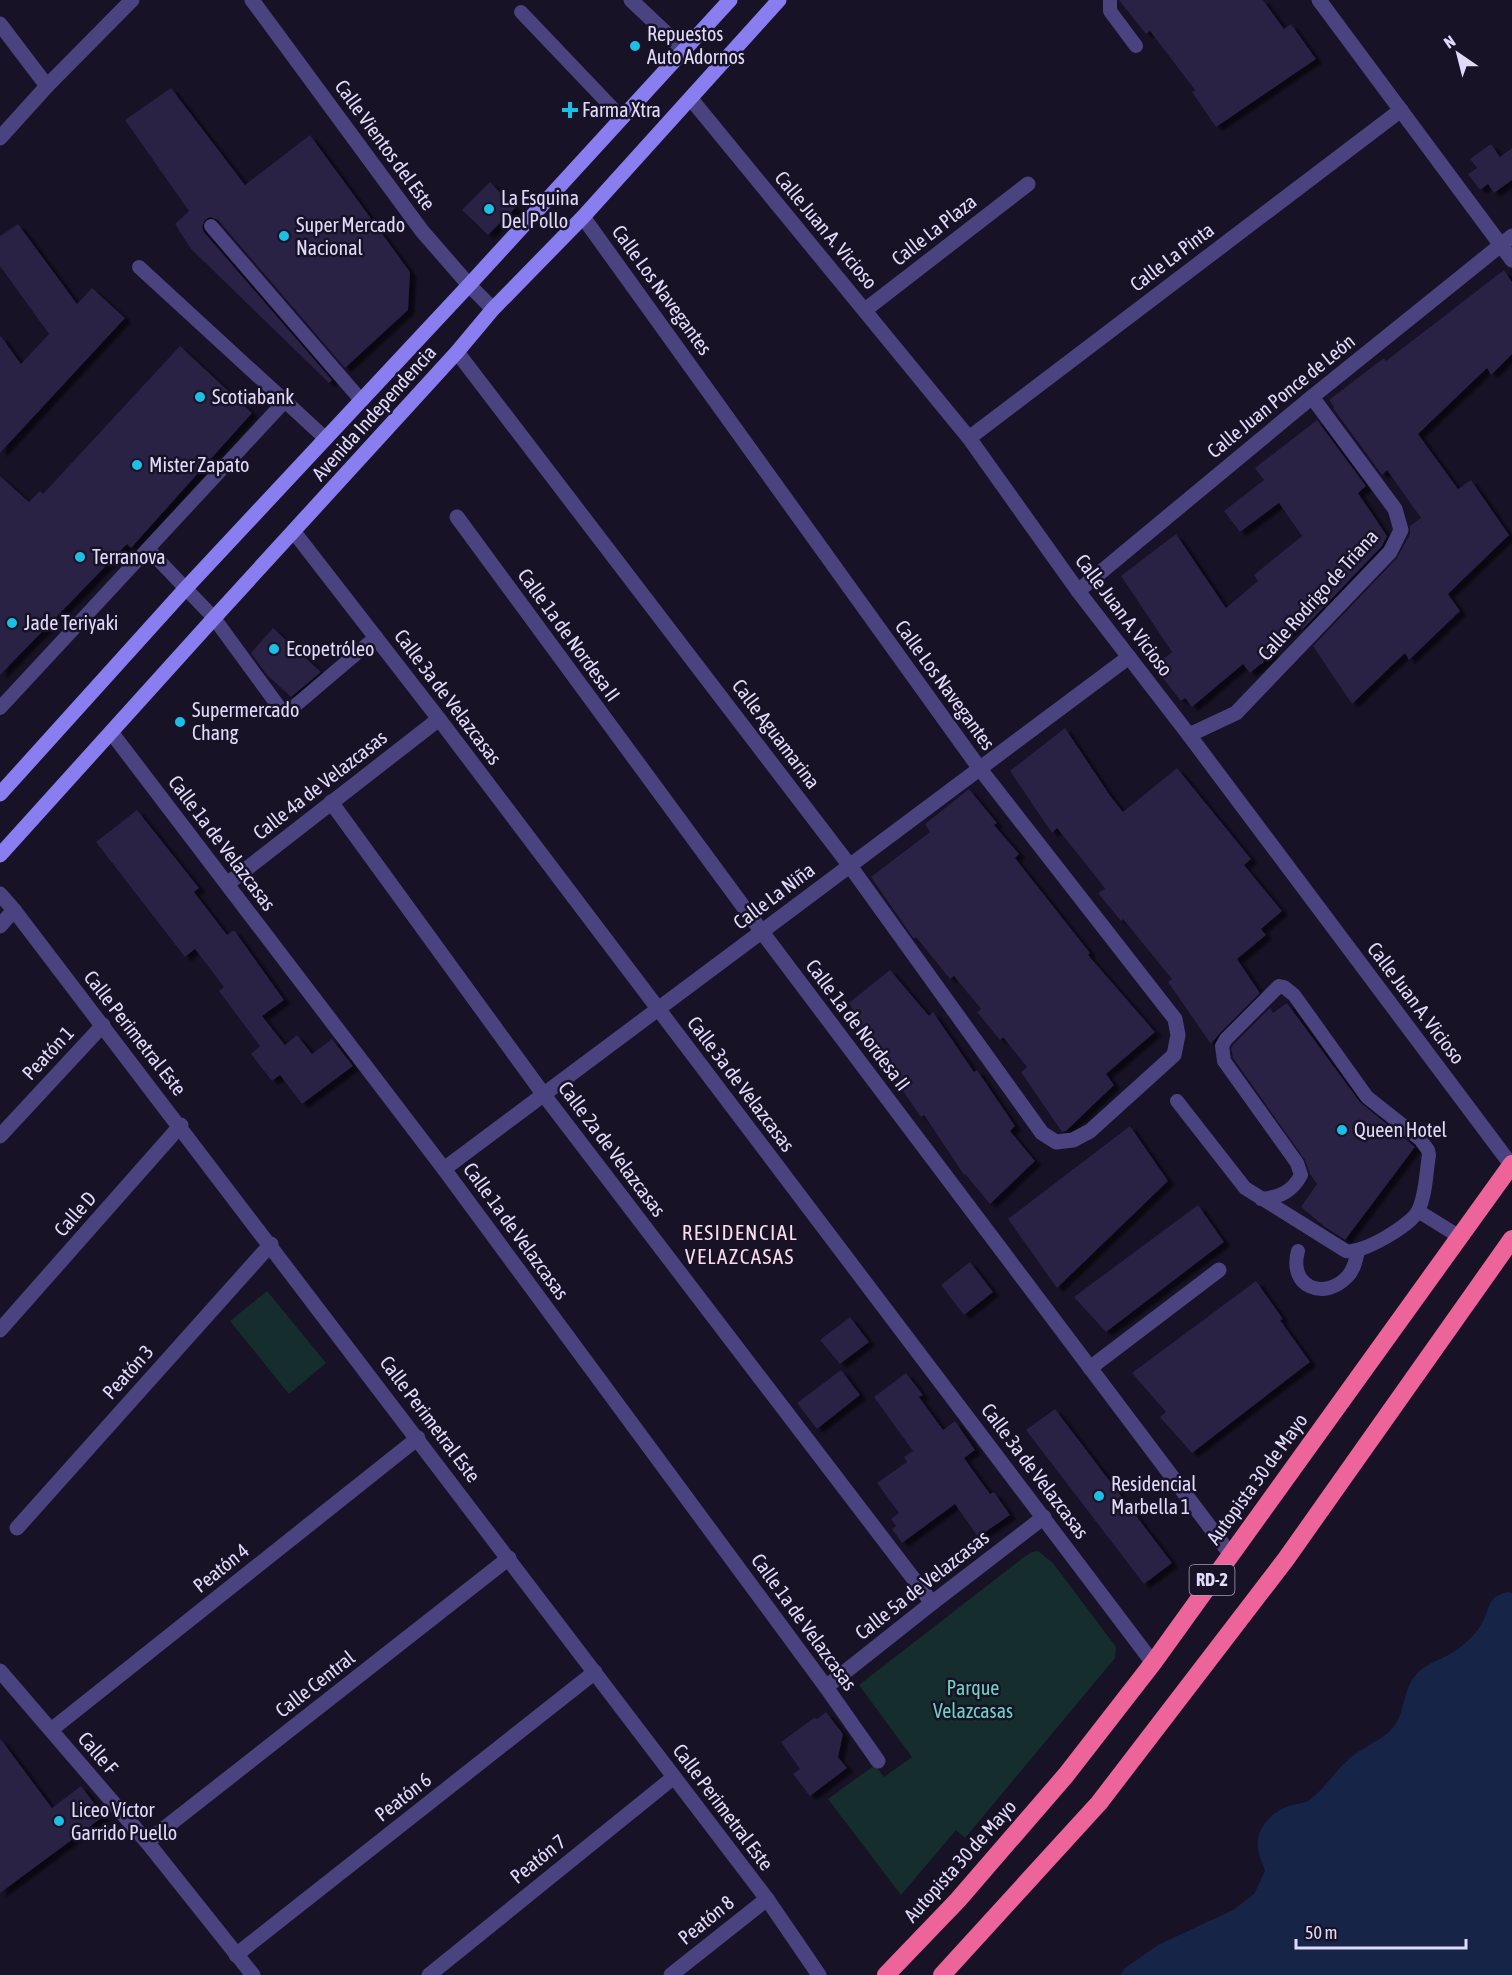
<svg xmlns="http://www.w3.org/2000/svg" width="1512" height="1975" viewBox="0 0 1512 1975" font-family="'Asap Condensed',sans-serif">
  <style>
    .green { fill: #162d2e }
    .water { fill: #152447 }
    .building { fill: #2a2044; filter: url(#shadow) }
    .lines { fill: none; stroke-linecap: round; stroke-linejoin: round }
    .lane { stroke: #4a437f; stroke-width: 14 }
    .street { stroke: #4a437f; stroke-width: 15 }
    .secondary { stroke: #897df0; stroke-width: 15 }
    .highway { stroke: #ed649a; stroke-width: 18 }
    .poi-dot { fill: #1dc0e4; stroke: #171225; stroke-width: 2 }
    .labels { text-anchor: middle; stroke-width: 5; stroke-linejoin: round; paint-order: stroke }
    .shield { fill: #171225; stroke: #a49fbb; stroke-width: 1.5 }
    .shield-label { font-size: 18px; font-weight: bold; fill: #e1dbfb }
    .poi-label { font-size: 20px; fill: #e1dbfb; stroke: #171225; text-anchor: start }
    .street-label { font-size: 20px; fill: #e1dbfb; stroke: #171225 }
    .park-label { font-size: 20px; fill: #6ed3c2; stroke: #171225 }
    .neighbourhood-label { font-size: 21px; letter-spacing: 1.5px; fill: #fbdced; stroke: #171225 }
  </style>
  <defs>
    <filter id="shadow"><feDropShadow dx="6" dy="4" stdDeviation="1.5" flood-color="#0009"/></filter>
  </defs>
  <rect width="100%" height="100%" fill="#171225"/>
  <g class="green">
    <polygon points="267,1291 326,1363 289,1394 230,1321"/>
    <polygon points="1038,1551 1053,1563 1116,1647 1115,1658 965,1838 956,1830 901,1895 828,1799 875,1765 884,1777 912,1757 859,1685 1024,1557 1032,1552"/>
  </g>
  <path class="water" d="M1508,1592l4,1v382h-392l5,-7 33,-23 75,-35 21,-16 11,-23c-2,-7 -6,-14 -7,-22 -3,-18 11,-35 28,-42 9,-4 17,-2 25,-8 15,-12 24,-28 38,-40 12,-11 29,-17 41,-28 15,-14 12,-38 24,-54 12,-16 34,-18 49,-32 6,-5 14,-13 18,-20 10,-16 5,-29 27,-33z"/>
  <g class="building">
    <polygon points="1119,0 1263,0 1284,29 1291,24 1316,59 1216,127 1192,92 1195,90 1150,31 1146,34"/>
    <polygon points="171,88 245,185 310,135 410,272 408,310 345,368 218,220 210,217 205,220 202,227 204,232 332,380 329,383 191,249 175,224 189,211 125,120"/>
    <polygon points="1491,144 1500,157 1512,148 1512,180 1494,193 1488,184 1480,190 1468,174 1477,168 1470,159"/>
    <polygon points="490,182 515,208 488,235 462,210"/>
    <polygon points="18,224 77,304 92,288 125,318 0,453 0,335 21,364 49,334 0,266 0,236"/>
    <polygon points="1504,270 1512,282 1512,354 1491,375 1487,368 1418,434 1458,489 1471,480 1509,535 1448,594 1460,611 1409,660 1405,653 1352,704 1313,646 1397,558 1410,534 1410,526 1421,518 1387,470 1382,475 1333,408 1334,407 1329,400 1384,358 1386,361"/>
    <polygon points="180,346 252,413 131,548 127,544 0,675 0,476 29,502 40,491 43,494"/>
    <polygon points="1317,420 1366,486 1358,493 1387,536 1382,546 1302,630 1298,624 1268,648 1273,654 1250,673 1243,664 1192,707 1185,698 1181,701 1159,673 1165,668 1160,662 1172,652 1121,576 1176,534 1226,608 1258,581 1254,575 1302,536 1279,503 1240,532 1224,511 1264,480 1255,468"/>
    <polygon points="273,628 321,672 291,697 267,675 251,653"/>
    <polygon points="1065,728 1111,797 1123,812 1177,768 1251,859 1244,865 1282,911 1261,929 1266,935 1237,959 1260,993 1220,1033 1211,1044 1168,982 1172,979 1123,919 1121,921 1098,893 1105,889 1100,882 1057,828 1052,833 1010,771"/>
    <polygon points="969,789 997,823 994,825 1019,854 1015,858 1090,953 1088,955 1155,1032 1106,1074 1114,1085 1066,1131 1062,1132 1021,1072 1027,1067 1003,1037 1000,1040 977,1012 981,1009 954,976 950,979 916,937 914,939 871,877 930,832 925,824"/>
    <polygon points="137,810 199,888 194,892 227,935 234,930 284,1000 262,1016 285,1045 297,1035 312,1054 332,1039 353,1066 302,1104 280,1075 272,1081 251,1054 260,1046 219,991 224,987 195,949 185,957 96,842"/>
    <polygon points="890,970 929,1016 933,1012 974,1072 977,1070 1015,1126 1010,1131 1035,1161 990,1204 965,1174 964,1175 924,1115 921,1117 878,1055 880,1054 847,1015 853,1010 849,1003"/>
    <polygon points="1287,1003 1360,1102 1415,1147 1345,1240 1325,1227 1301,1207 1317,1184 1310,1174 1305,1160 1233,1058 1231,1048 1233,1045 1270,1008 1273,1013"/>
    <polygon points="1130,1126 1168,1181 1057,1288 1008,1219"/>
    <polygon points="1198,1205 1224,1242 1106,1332 1074,1297"/>
    <polygon points="970,1262 993,1292 964,1315 941,1285"/>
    <polygon points="1256,1281 1283,1319 1280,1320 1310,1362 1192,1453 1160,1417 1166,1412 1132,1373"/>
    <polygon points="850,1317 869,1342 840,1364 820,1340"/>
    <polygon points="841,1370 860,1395 817,1429 797,1403"/>
    <polygon points="906,1373 923,1395 919,1397 943,1430 955,1421 975,1450 964,1458 990,1494 994,1492 1010,1515 978,1537 955,1504 902,1543 892,1529 896,1526 891,1519 899,1513 877,1483 907,1462 904,1457 913,1451 874,1397"/>
    <polygon points="1055,1409 1172,1563 1144,1584 1026,1430"/>
    <polygon points="826,1712 843,1734 838,1757 847,1768 810,1796 793,1774 800,1769 781,1742 814,1718 817,1719"/>
    <polygon points="0,1738 52,1808 81,1786 104,1816 0,1893"/>
  </g>
  <g class="lines">
    <g class="lane">
      <polyline points="1110,0 1110,11 1136,46"/>
      <polyline points="521,12 622,118"/>
      <polyline points="211,226 360,399"/>
      <polyline points="139,267 285,401"/>
      <polyline points="148,549 214,618 279,707 284,710 290,710 376,637"/>
      <polyline points="0,708 285,401 326,439"/>
      <path d="M1177,1101l68,87 101,63c16,3 64,-25 72,-40 8,-16 8,-38 11,-56l-1,-5 -8,-11 -53,-42 -73,-102 -10,-8 -5,-1 -53,53 -4,7 2,15 73,102 4,12c-9,17 -21,22 -40,24"/>
      <polyline points="1418,1211 1460,1237"/>
      <path d="M1298,1251c-10,36 26,50 49,26 7,-7 9,-17 11,-26"/>
    </g>
    <g class="street">
      <polyline points="252,0 422,231 469,285 493,309"/>
      <polyline points="631,0 684,50"/>
      <polyline points="1319,0 1512,260"/>
      <polyline points="0,24 47,86"/>
      <polyline points="691,99 969,438 1078,591 1189,735 1512,1166"/>
      <polyline points="0,138 47,86 132,0"/>
      <polyline points="865,310 1028,184"/>
      <polyline points="457,352 850,866 1042,1133 1056,1142 1073,1140 1090,1131 1174,1055 1178,1035 1175,1019 980,769 583,217"/>
      <polyline points="969,438 1401,110"/>
      <polyline points="457,517 762,932 1231,1555"/>
      <polyline points="294,532 439,719 1153,1663"/>
      <polyline points="1078,591 1312,397 1512,236"/>
      <polyline points="111,732 444,1169 826,1687 878,1761"/>
      <polyline points="1189,735 1236,713 1390,552 1401,530 1395,509 1312,397"/>
      <polyline points="331,802 544,1095 932,1603"/>
      <polyline points="227,884 439,719"/>
      <path d="M0,894l14,16c253,329 503,659 753,989l52,76"/>
      <polyline points="0,926 14,910"/>
      <polyline points="0,1136 103,1025"/>
      <polyline points="444,1169 1129,657"/>
      <polyline points="0,1330 181,1125"/>
      <polyline points="1090,1368 1219,1270"/>
      <polyline points="17,1528 271,1244"/>
      <polyline points="0,1671 147,1842 253,1975"/>
      <polyline points="826,1687 932,1603 1044,1517"/>
      <polyline points="51,1730 418,1438"/>
      <polyline points="147,1842 509,1558"/>
      <polyline points="236,1955 595,1672"/>
      <polyline points="429,1975 674,1777"/>
      <polyline points="671,1975 767,1899"/>
    </g>
    <g class="secondary">
      <polyline points="0,794 186,588 469,285 730,0"/>
      <polyline points="0,855 214,618 457,352 493,309 583,217 779,0"/>
    </g>
    <g class="highway">
      <polyline points="886,1975 958,1900 1066,1775 1153,1663 1512,1164"/>
      <polyline points="942,1975 1099,1803 1286,1559 1512,1239"/>
    </g>
  </g>
  <g class="poi-dot">
    <circle cx="635" cy="46" r="6"/>
    <path d="M567 101h6v6h6v6h-6v6h-6v-6h-6v-6h6z"/>
    <circle cx="489" cy="209" r="6"/>
    <circle cx="284" cy="236" r="6"/>
    <circle cx="200" cy="397" r="6"/>
    <circle cx="137" cy="465" r="6"/>
    <circle cx="80" cy="557" r="6"/>
    <circle cx="12" cy="623" r="6"/>
    <circle cx="274" cy="649" r="6"/>
    <circle cx="180" cy="722" r="6"/>
    <circle cx="1342" cy="1130" r="6"/>
    <circle cx="1099" cy="1496" r="6"/>
    <circle cx="59" cy="1821" r="6"/>
  </g>
  <g class="labels">
    <rect class="shield" x="1189.5" y="1565" width="45" height="30" rx="4.5"/>
    <g class="shield-label">
      <text x="1212" y="1586">RD-2</text>
    </g>
    <g class="poi-label">
      <text x="647" y="41">Repuestos<tspan x="647" dy="23">Auto Adornos</tspan></text>
      <text x="582" y="117">Farma Xtra</text>
      <text x="501" y="205">La Esquina<tspan x="501" dy="23">Del Pollo</tspan></text>
      <text x="296" y="232">Super Mercado<tspan x="296" dy="23">Nacional</tspan></text>
      <text x="212" y="404">Scotiabank</text>
      <text x="149" y="472">Mister Zapato</text>
      <text x="92" y="564">Terranova</text>
      <text x="24" y="630">Jade Teriyaki</text>
      <text x="286" y="656">Ecopetróleo</text>
      <text x="192" y="717">Supermercado<tspan x="192" dy="23">Chang</tspan></text>
      <text x="1354" y="1137">Queen Hotel</text>
      <text x="1111" y="1491">Residencial<tspan x="1111" dy="23">Marbella 1</tspan></text>
      <text x="71" y="1817">Liceo Víctor<tspan x="71" dy="23">Garrido Puello</tspan></text>
    </g>
    <g class="street-label">
      <text transform="translate(385 145) rotate(54)" y="7">Calle Vientos del Este</text>
      <text transform="translate(826 230) rotate(50)" y="7">Calle Juan A. Vicioso</text>
      <text transform="translate(934 230) rotate(-38)" y="7">Calle La Plaza</text>
      <text transform="translate(1172 257) rotate(-37)" y="7">Calle La Pinta</text>
      <text transform="translate(662 290) rotate(54)" y="7">Calle Los Navegantes</text>
      <text transform="translate(1281 396) rotate(-39)" y="7">Calle Juan Ponce de León</text>
      <text transform="translate(374 413) rotate(-48)" y="7">Avenida Independencia</text>
      <text transform="translate(1318 595) rotate(-48)" y="7">Calle Rodrigo de Triana</text>
      <text transform="translate(1124 615) rotate(53)" y="7">Calle Juan A. Vicioso</text>
      <text transform="translate(569 635) rotate(54)" y="7">Calle 1a de Nordesa II</text>
      <text transform="translate(945 685) rotate(54)" y="7">Calle Los Navegantes</text>
      <text transform="translate(448 697) rotate(53)" y="7">Calle 3a de Velazcasas</text>
      <text transform="translate(776 734) rotate(53)" y="7">Calle Aguamarina</text>
      <text transform="translate(320 785) rotate(-38)" y="7">Calle 4a de Velazcasas</text>
      <text transform="translate(222 843) rotate(53)" y="7">Calle 1a de Velazcasas</text>
      <text transform="translate(774 896) rotate(-37)" y="7">Calle La Niña</text>
      <text transform="translate(1416 1003) rotate(53)" y="7">Calle Juan A. Vicioso</text>
      <text transform="translate(858 1025) rotate(53)" y="7">Calle 1a de Nordesa II</text>
      <text transform="translate(135 1033) rotate(52)" y="7">Calle Perimetral Este</text>
      <text transform="translate(48 1053) rotate(-47)" y="7">Peatón 1</text>
      <text transform="translate(741 1084) rotate(53)" y="7">Calle 3a de Velazcasas</text>
      <text transform="translate(612 1149) rotate(53)" y="7">Calle 2a de Velazcasas</text>
      <text transform="translate(75 1214) rotate(-49)" y="7">Calle D</text>
      <text transform="translate(516 1231) rotate(54)" y="7">Calle 1a de Velazcasas</text>
      <text transform="translate(128 1372) rotate(-48)" y="7">Peatón 3</text>
      <text transform="translate(430 1419) rotate(53)" y="7">Calle Perimetral Este</text>
      <text transform="translate(1035 1471) rotate(53)" y="7">Calle 3a de Velazcasas</text>
      <text transform="translate(1257 1479) rotate(-54)" y="7">Autopista 30 de Mayo</text>
      <text transform="translate(221 1568) rotate(-39)" y="7">Peatón 4</text>
      <text transform="translate(922 1585) rotate(-38)" y="7">Calle 5a de Velazcasas</text>
      <text transform="translate(804 1622) rotate(54)" y="7">Calle 1a de Velazcasas</text>
      <text transform="translate(315 1684) rotate(-38)" y="7">Calle Central</text>
      <text transform="translate(98 1753) rotate(49)" y="7">Calle F</text>
      <text transform="translate(403 1797) rotate(-38)" y="7">Peatón 6</text>
      <text transform="translate(723 1807) rotate(53)" y="7">Calle Perimetral Este</text>
      <text transform="translate(538 1859) rotate(-39)" y="7">Peatón 7</text>
      <text transform="translate(960 1861) rotate(-48)" y="7">Autopista 30 de Mayo</text>
      <text transform="translate(706 1920) rotate(-39)" y="7">Peatón 8</text>
    </g>
    <g class="park-label">
      <text x="973" y="1695">Parque<tspan x="973" dy="23">Velazcasas</tspan></text>
    </g>
    <g class="neighbourhood-label">
      <text x="740" y="1240">RESIDENCIAL<tspan x="740" dy="24">VELAZCASAS</tspan></text>
    </g>
  </g>
  <g transform="translate(1458 54) rotate(325)" stroke="#171225" stroke-width="4.5" paint-order="stroke">
  <path d="M0-4.5L10 22L0 15L-10 22Z" fill="#e1dbfb"/>
  <text y="-9" font-size="16" font-weight="bold" text-anchor="middle" fill="#e1dbfb">N</text>
  </g>
  <path d="M1296 1939v9h170v-9" fill="none" stroke="#e1dbfb" stroke-width="3"/>
  <text x="1305" y="1939" font-size="18" fill="#e1dbfb" stroke="#171225" stroke-width="4.5" paint-order="stroke">50 m</text>
</svg>
